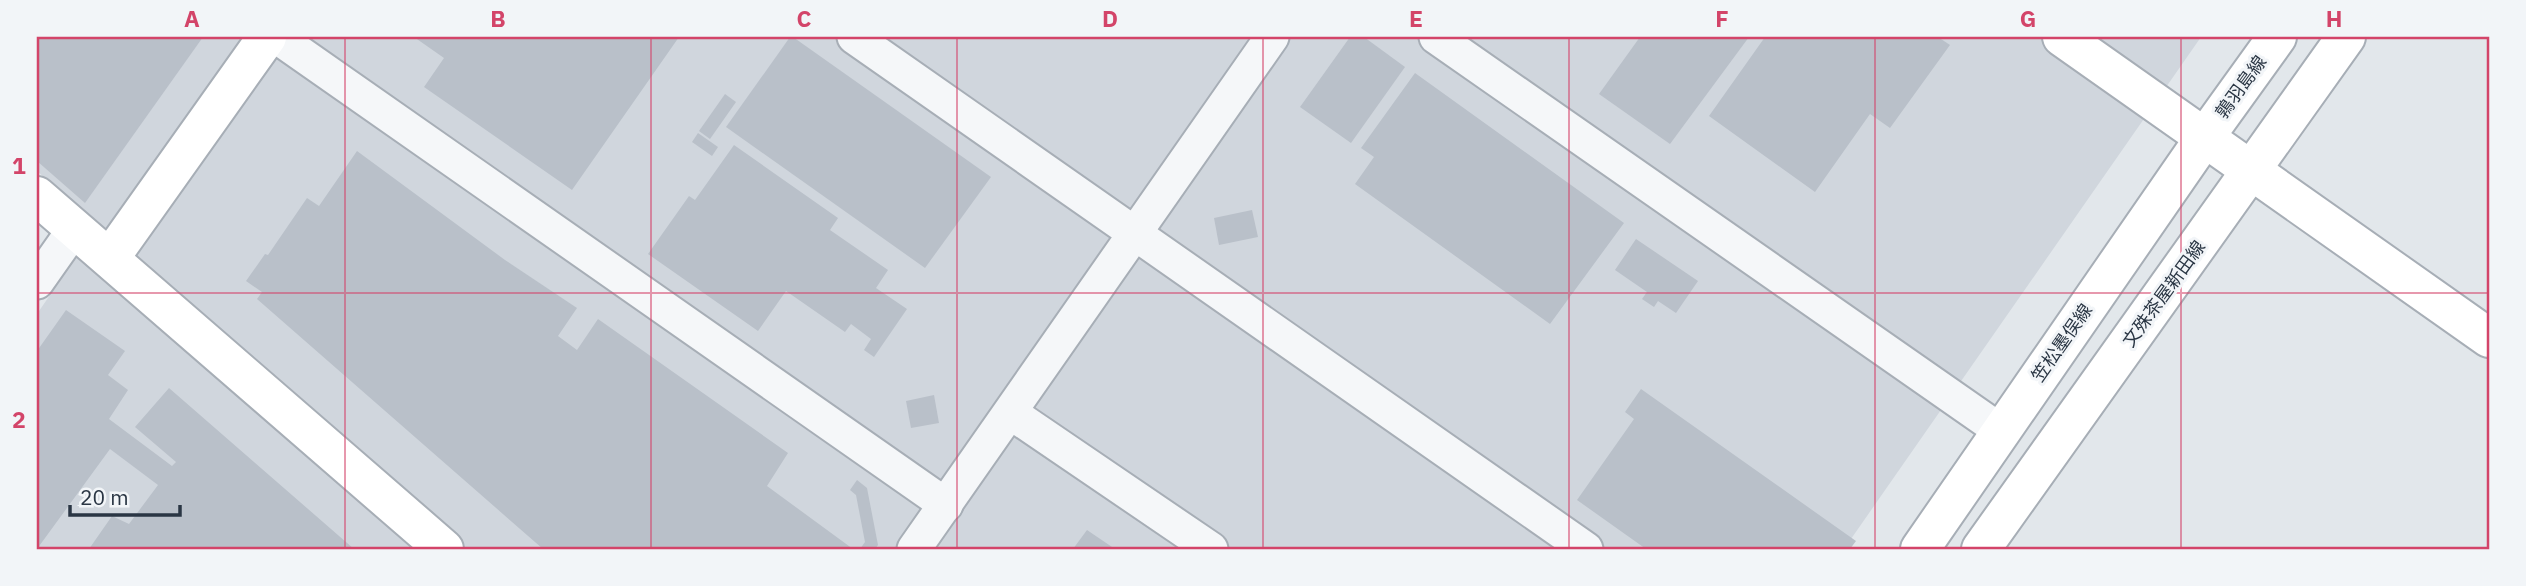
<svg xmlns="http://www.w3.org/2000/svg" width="2526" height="586" viewBox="0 0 2526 586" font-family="'IBM Plex Sans','Noto Sans JP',sans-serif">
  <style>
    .built { fill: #d0d6dd }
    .building { fill: #b9c0c9 }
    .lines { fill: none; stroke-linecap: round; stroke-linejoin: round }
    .street-casing { stroke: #a7aeb6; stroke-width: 37 }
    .secondary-casing { stroke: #a7aeb6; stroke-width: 42 }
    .street { stroke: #f5f7f9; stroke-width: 33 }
    .secondary { stroke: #fff; stroke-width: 38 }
    .grid { fill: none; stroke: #d34469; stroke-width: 2; stroke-opacity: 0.55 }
    .labels { text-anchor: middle; stroke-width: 6; stroke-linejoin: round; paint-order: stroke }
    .street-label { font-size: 18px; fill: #2a3644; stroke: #f2f5f8 }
    .neatline { fill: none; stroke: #d34469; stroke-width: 2.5 }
    .grid-label { font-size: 23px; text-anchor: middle; font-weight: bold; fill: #d34469 }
  </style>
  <rect width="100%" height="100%" fill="#e2e7eb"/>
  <polygon class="built" points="37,37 2201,37 1844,549 37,549 37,314 98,225 37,171"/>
  <g class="building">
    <polygon points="37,37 203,37 85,203 37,161"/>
    <polygon points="414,37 679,37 572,190 424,87 444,58"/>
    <polygon points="790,37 793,37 991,177 925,268 726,127"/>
    <polygon points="1350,37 1364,37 1405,67 1351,143 1300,107"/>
    <polygon points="1640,37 1749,37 1670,144 1599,94"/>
    <polygon points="1765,37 1938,37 1950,45 1890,128 1870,114 1815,192 1709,116"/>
    <polygon points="1415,73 1624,223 1550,324 1355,184 1374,157 1361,148"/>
    <polygon points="725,94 736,102 710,139 699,131"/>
    <polygon points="698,133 718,147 712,156 692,142"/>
    <polygon points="734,145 838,218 830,230 888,270 876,288 907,309 874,357 864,350 871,339 851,324 845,332 786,291 758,331 648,254 689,196 695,200"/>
    <polygon points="357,151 505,260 577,308 558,336 577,350 598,319 788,453 767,486 853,549 543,549 257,299 262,292 246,281 265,254 268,255 307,198 319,206"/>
    <polygon points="1252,210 1258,237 1219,245 1214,218"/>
    <polygon points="1636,239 1698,281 1676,313 1658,301 1654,307 1642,299 1647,292 1615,270"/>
    <polygon points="66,310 125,351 108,375 128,390 109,419 172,466 176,462 135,427 169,388 354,549 89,549 112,516 129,524 158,485 110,449 37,549 37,351"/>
    <polygon points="1641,389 1856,541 1850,549 1646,549 1577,500 1634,419 1625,412"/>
    <polygon points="934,395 939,423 911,428 906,401"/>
    <polygon points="857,480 867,488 878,545 875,549 860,549 865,542 856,495 850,490"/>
    <polygon points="1087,530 1115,549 1073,549"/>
  </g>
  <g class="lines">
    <g class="street-casing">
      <g id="street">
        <polyline points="277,37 946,505"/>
        <polyline points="854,37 1586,549"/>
        <polyline points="1436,37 2001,431"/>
        <polyline points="37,282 75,228"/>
        <polyline points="1011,413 1211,549"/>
        <polyline points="914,549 1272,37"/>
      </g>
    </g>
    <g class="secondary-casing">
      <g id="secondary">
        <polyline points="2062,37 2489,338"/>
        <polyline points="37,196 444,549"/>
        <polyline points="110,258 267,37"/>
        <polyline points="1920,549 2205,137 2277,37"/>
        <polyline points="1981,549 2346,37"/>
      </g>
    </g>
    <use href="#street" class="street"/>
    <use href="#secondary" class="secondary"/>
  </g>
  <path class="grid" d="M345,37v512M651,37v512M957,37v512M1263,37v512M1569,37v512M1875,37v512M2181,37v512M37,293h2452"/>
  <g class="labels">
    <g class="street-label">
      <text transform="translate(2241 87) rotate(-54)" y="6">鶉羽島線</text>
      <text transform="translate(2164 294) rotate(-54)" y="6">文殊茶屋新田線</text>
      <text transform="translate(2062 343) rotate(-55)" y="6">笠松墨俣線</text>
    </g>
  </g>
  <rect width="2526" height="586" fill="none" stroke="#f2f5f8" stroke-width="77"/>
  <path d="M70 505v10h110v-10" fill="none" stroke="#2a3644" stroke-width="3.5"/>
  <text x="80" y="505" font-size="21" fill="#2a3644" stroke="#f2f5f8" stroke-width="5" paint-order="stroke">20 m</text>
  <rect x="38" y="38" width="2450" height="510" class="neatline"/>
  <g class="grid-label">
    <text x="192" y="27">A</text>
    <text x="498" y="27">B</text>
    <text x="804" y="27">C</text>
    <text x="1110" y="27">D</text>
    <text x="1416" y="27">E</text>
    <text x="1722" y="27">F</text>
    <text x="2028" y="27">G</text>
    <text x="2334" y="27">H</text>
    <text x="19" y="174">1</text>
    <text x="19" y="428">2</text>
  </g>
</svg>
